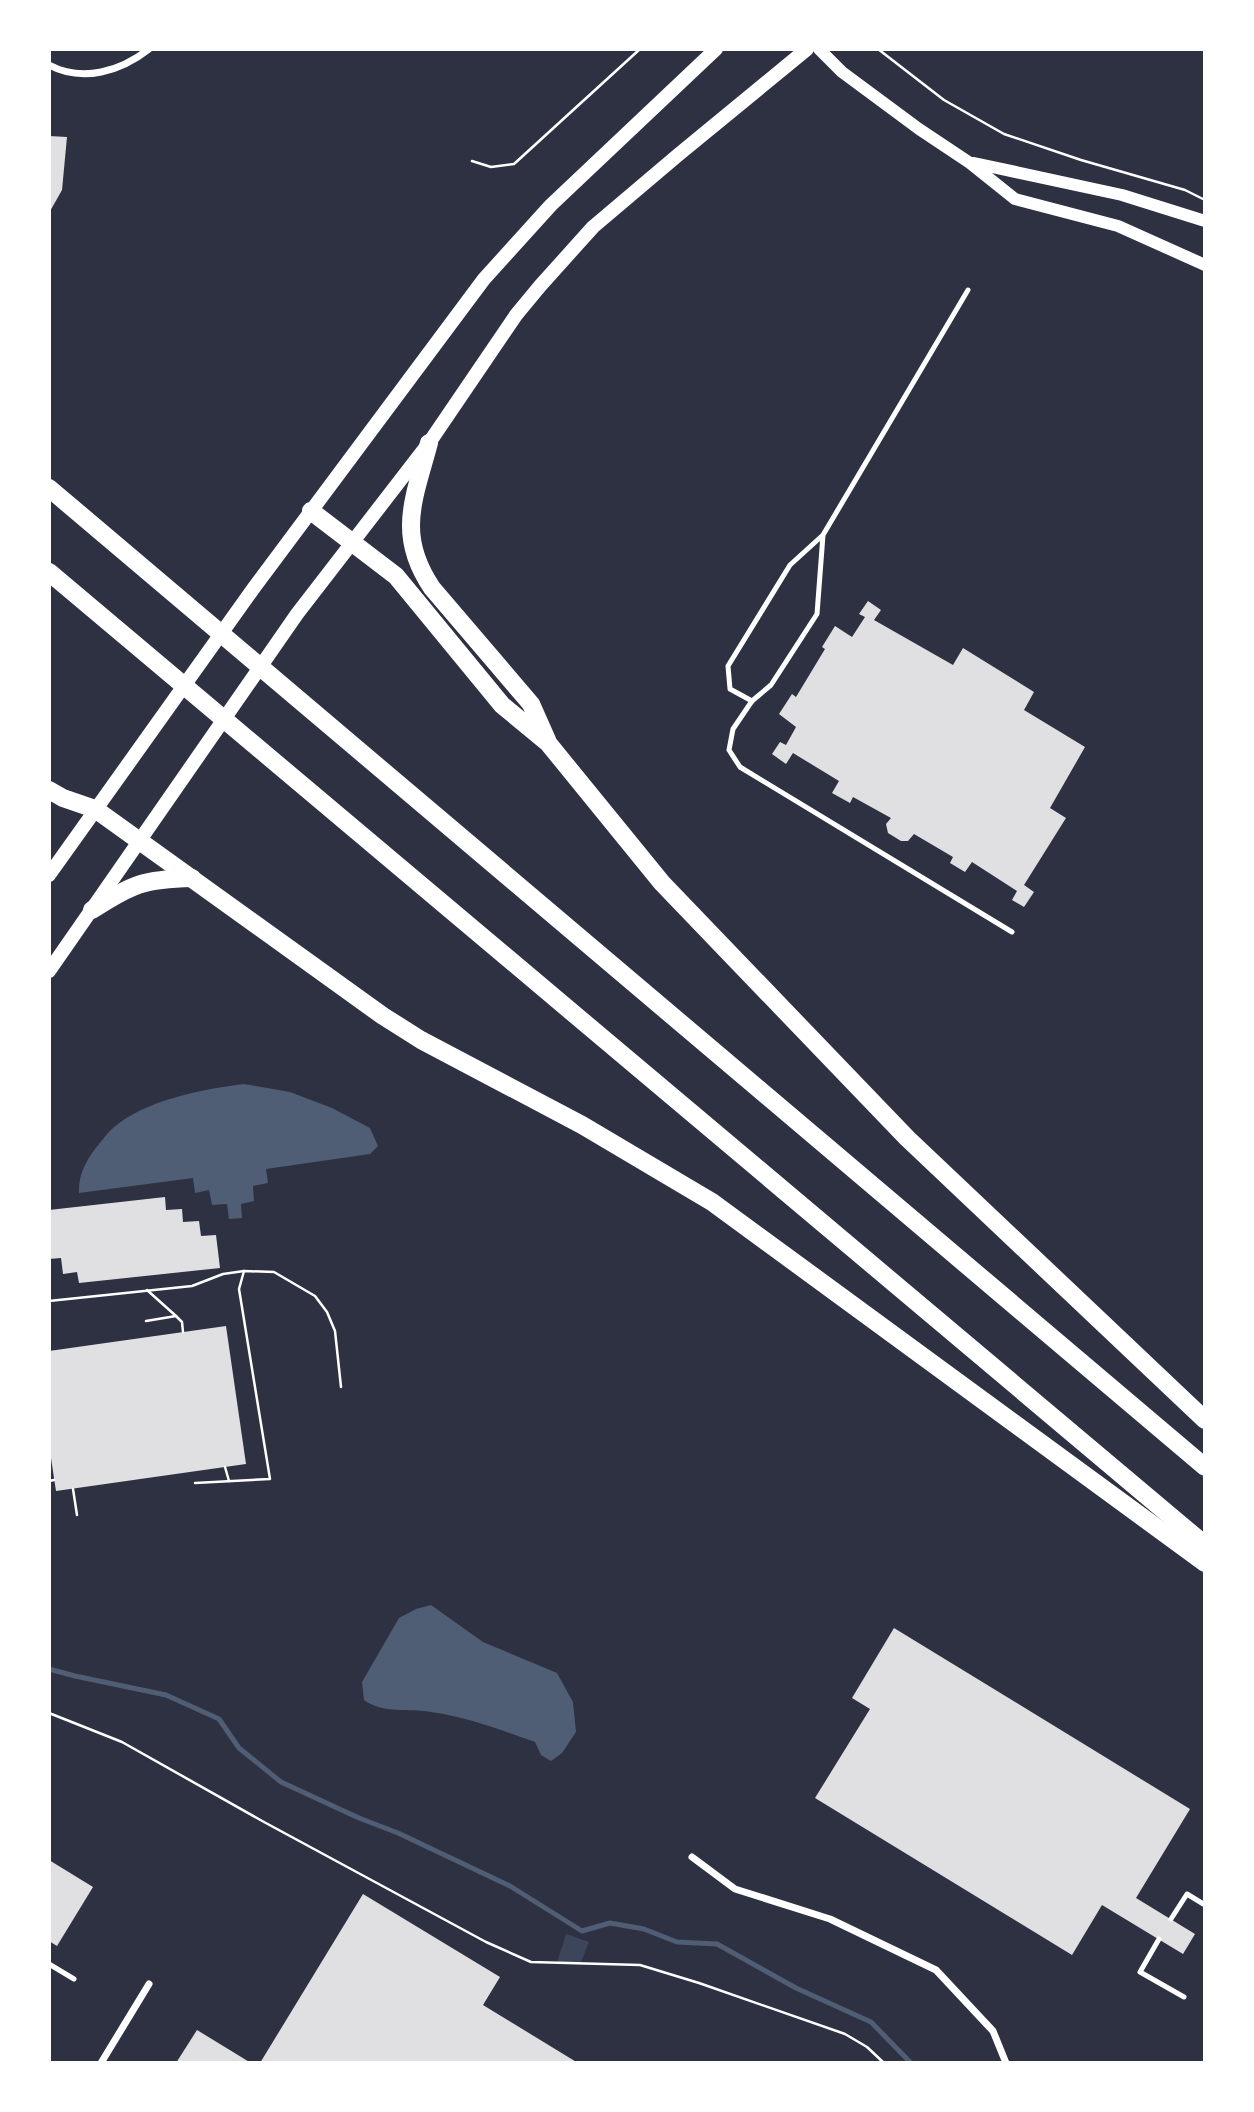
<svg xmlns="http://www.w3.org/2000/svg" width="1254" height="2112" viewBox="0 0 1254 2112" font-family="Spectral,serif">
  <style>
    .green { fill: #3c4559 }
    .water { fill: #4f5d75 }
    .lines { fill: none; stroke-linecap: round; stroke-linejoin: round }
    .stream { stroke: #4f5d75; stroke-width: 5 }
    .building { fill: #e0e0e3 }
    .path { stroke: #fff; stroke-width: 2.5 }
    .service { stroke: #fff; stroke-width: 5 }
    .minor { stroke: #fff; stroke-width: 7 }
    .tertiary { stroke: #fff; stroke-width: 12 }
    .secondary { stroke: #fff; stroke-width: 14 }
    .motorway { stroke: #fff; stroke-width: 18 }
  </style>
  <rect width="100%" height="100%" fill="#2d3142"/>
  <polygon class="green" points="566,1934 589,1942 581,1962 557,1962"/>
  <g class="water">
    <path d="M244,1084l46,8 42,16 38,20 8,18 -8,8 -104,15 2,14 -15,3 1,15 -13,3 1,14 -13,1 -2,-15 -15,1 -3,-15 -14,3 -2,-15 -114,15c-1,-16 6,-31 16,-44 6,-7 11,-15 18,-21 32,-28 90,-39 131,-44z"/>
    <path d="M431,1605l52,37 74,31 16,29 3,30 -14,21 -11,8 -10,-6 -6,-13c-34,-12 -68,-25 -104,-30 -23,-4 -48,2 -67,-12l-2,-18 37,-64 17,-9z"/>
  </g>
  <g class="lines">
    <polyline class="stream" points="49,1669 75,1676 166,1695 219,1719 239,1748 281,1782 359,1818 398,1833 510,1886 582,1931 610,1923 644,1929 677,1942 717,1944 796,1988 871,2022 911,2063"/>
  </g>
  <g class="building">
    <polygon points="49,136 67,137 62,190 49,213"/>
    <polygon points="868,601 881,610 874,620 953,665 963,648 1034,692 1024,710 1085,747 1050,808 1066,818 1024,885 1034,892 1024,907 1012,900 1017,891 972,862 965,872 950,863 953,857 914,834 908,841 901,841 888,833 886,824 891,818 853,797 850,803 832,793 839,781 793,753 786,764 772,754 780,742 786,745 796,727 779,714 792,694 796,697 825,649 822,647 835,626 852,637 865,617 859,614"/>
    <polygon points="165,1197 166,1210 182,1209 183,1222 199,1221 201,1236 216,1235 220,1268 79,1283 77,1272 63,1274 61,1258 49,1259 49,1210"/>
    <polygon points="226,1326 246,1464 56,1491 49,1445 49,1351"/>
    <polygon points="894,1628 1190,1809 1136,1898 1195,1934 1183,1954 1102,1905 1072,1955 815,1798 870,1709 852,1698"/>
    <polygon points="49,1860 93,1887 57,1946 49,1941"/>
    <polygon points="363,1894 500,1977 483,2005 578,2063 260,2063"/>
    <polygon points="197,2030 251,2063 176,2063"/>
  </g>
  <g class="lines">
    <g class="path">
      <polyline points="878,49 944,100 1004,134 1081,160 1185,190 1205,200"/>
      <polyline points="472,161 491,167 514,164 640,49"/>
      <polyline points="49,818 49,817"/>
      <polyline points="147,1290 176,1316"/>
      <polyline points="49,1301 192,1286 223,1274 244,1271 274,1272 315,1296 327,1312 335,1331 341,1387"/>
      <polyline points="146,1321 176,1316 182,1322 183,1332"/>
      <polyline points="225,1467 229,1481"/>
      <polyline points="49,1481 54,1480"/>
      <polyline points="195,1483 270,1479 239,1289 244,1271"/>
      <polyline points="73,1489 77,1515"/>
      <polyline points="49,1713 122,1742 264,1822 486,1942 531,1962 640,1965 699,1983 845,2034 867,2047 884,2063"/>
    </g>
    <g class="service">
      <polyline points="823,535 817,614 771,685 752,701 730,689 728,666 790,565 823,535 968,290"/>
      <polyline points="752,701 733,729 729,750 740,767 1012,932"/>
      <polyline points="1171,1919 1187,1894 1205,1905"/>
      <polyline points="1159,1939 1140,1972 1184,1997"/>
      <polyline points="49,1964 74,1979"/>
    </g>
    <g class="minor">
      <path d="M49,65c34,18 72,6 100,-16"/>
      <polyline points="692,1857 735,1889 830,1919 936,1970 993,2031 1006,2063"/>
      <polyline points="101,2063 149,1984"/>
    </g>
    <g class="tertiary">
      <polyline points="819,49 842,72 919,129 970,163 1015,199 1118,226 1205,265"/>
      <polyline points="974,163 1122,195 1205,221"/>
    </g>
    <g class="secondary">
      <polyline points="49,875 253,589 484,279 551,205 716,49"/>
      <polyline points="49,971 297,614 429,443 516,315 540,286 593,227 678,155 807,49"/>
    </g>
    <g class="motorway">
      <path d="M429,443c-15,56 -33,92 3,145l99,116 16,36"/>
      <polyline points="49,488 1205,1467"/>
      <polyline points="311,511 396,576 502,705 548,743 662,883 907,1138 1205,1420"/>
      <polyline points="49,572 1205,1545"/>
      <polyline points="49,790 63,798 95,809 383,1016 421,1040 582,1125 712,1202 1205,1563"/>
      <path d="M92,910c40,-26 52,-31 100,-32"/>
    </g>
  </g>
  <rect width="1254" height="2112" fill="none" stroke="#ffffff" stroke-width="102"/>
</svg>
